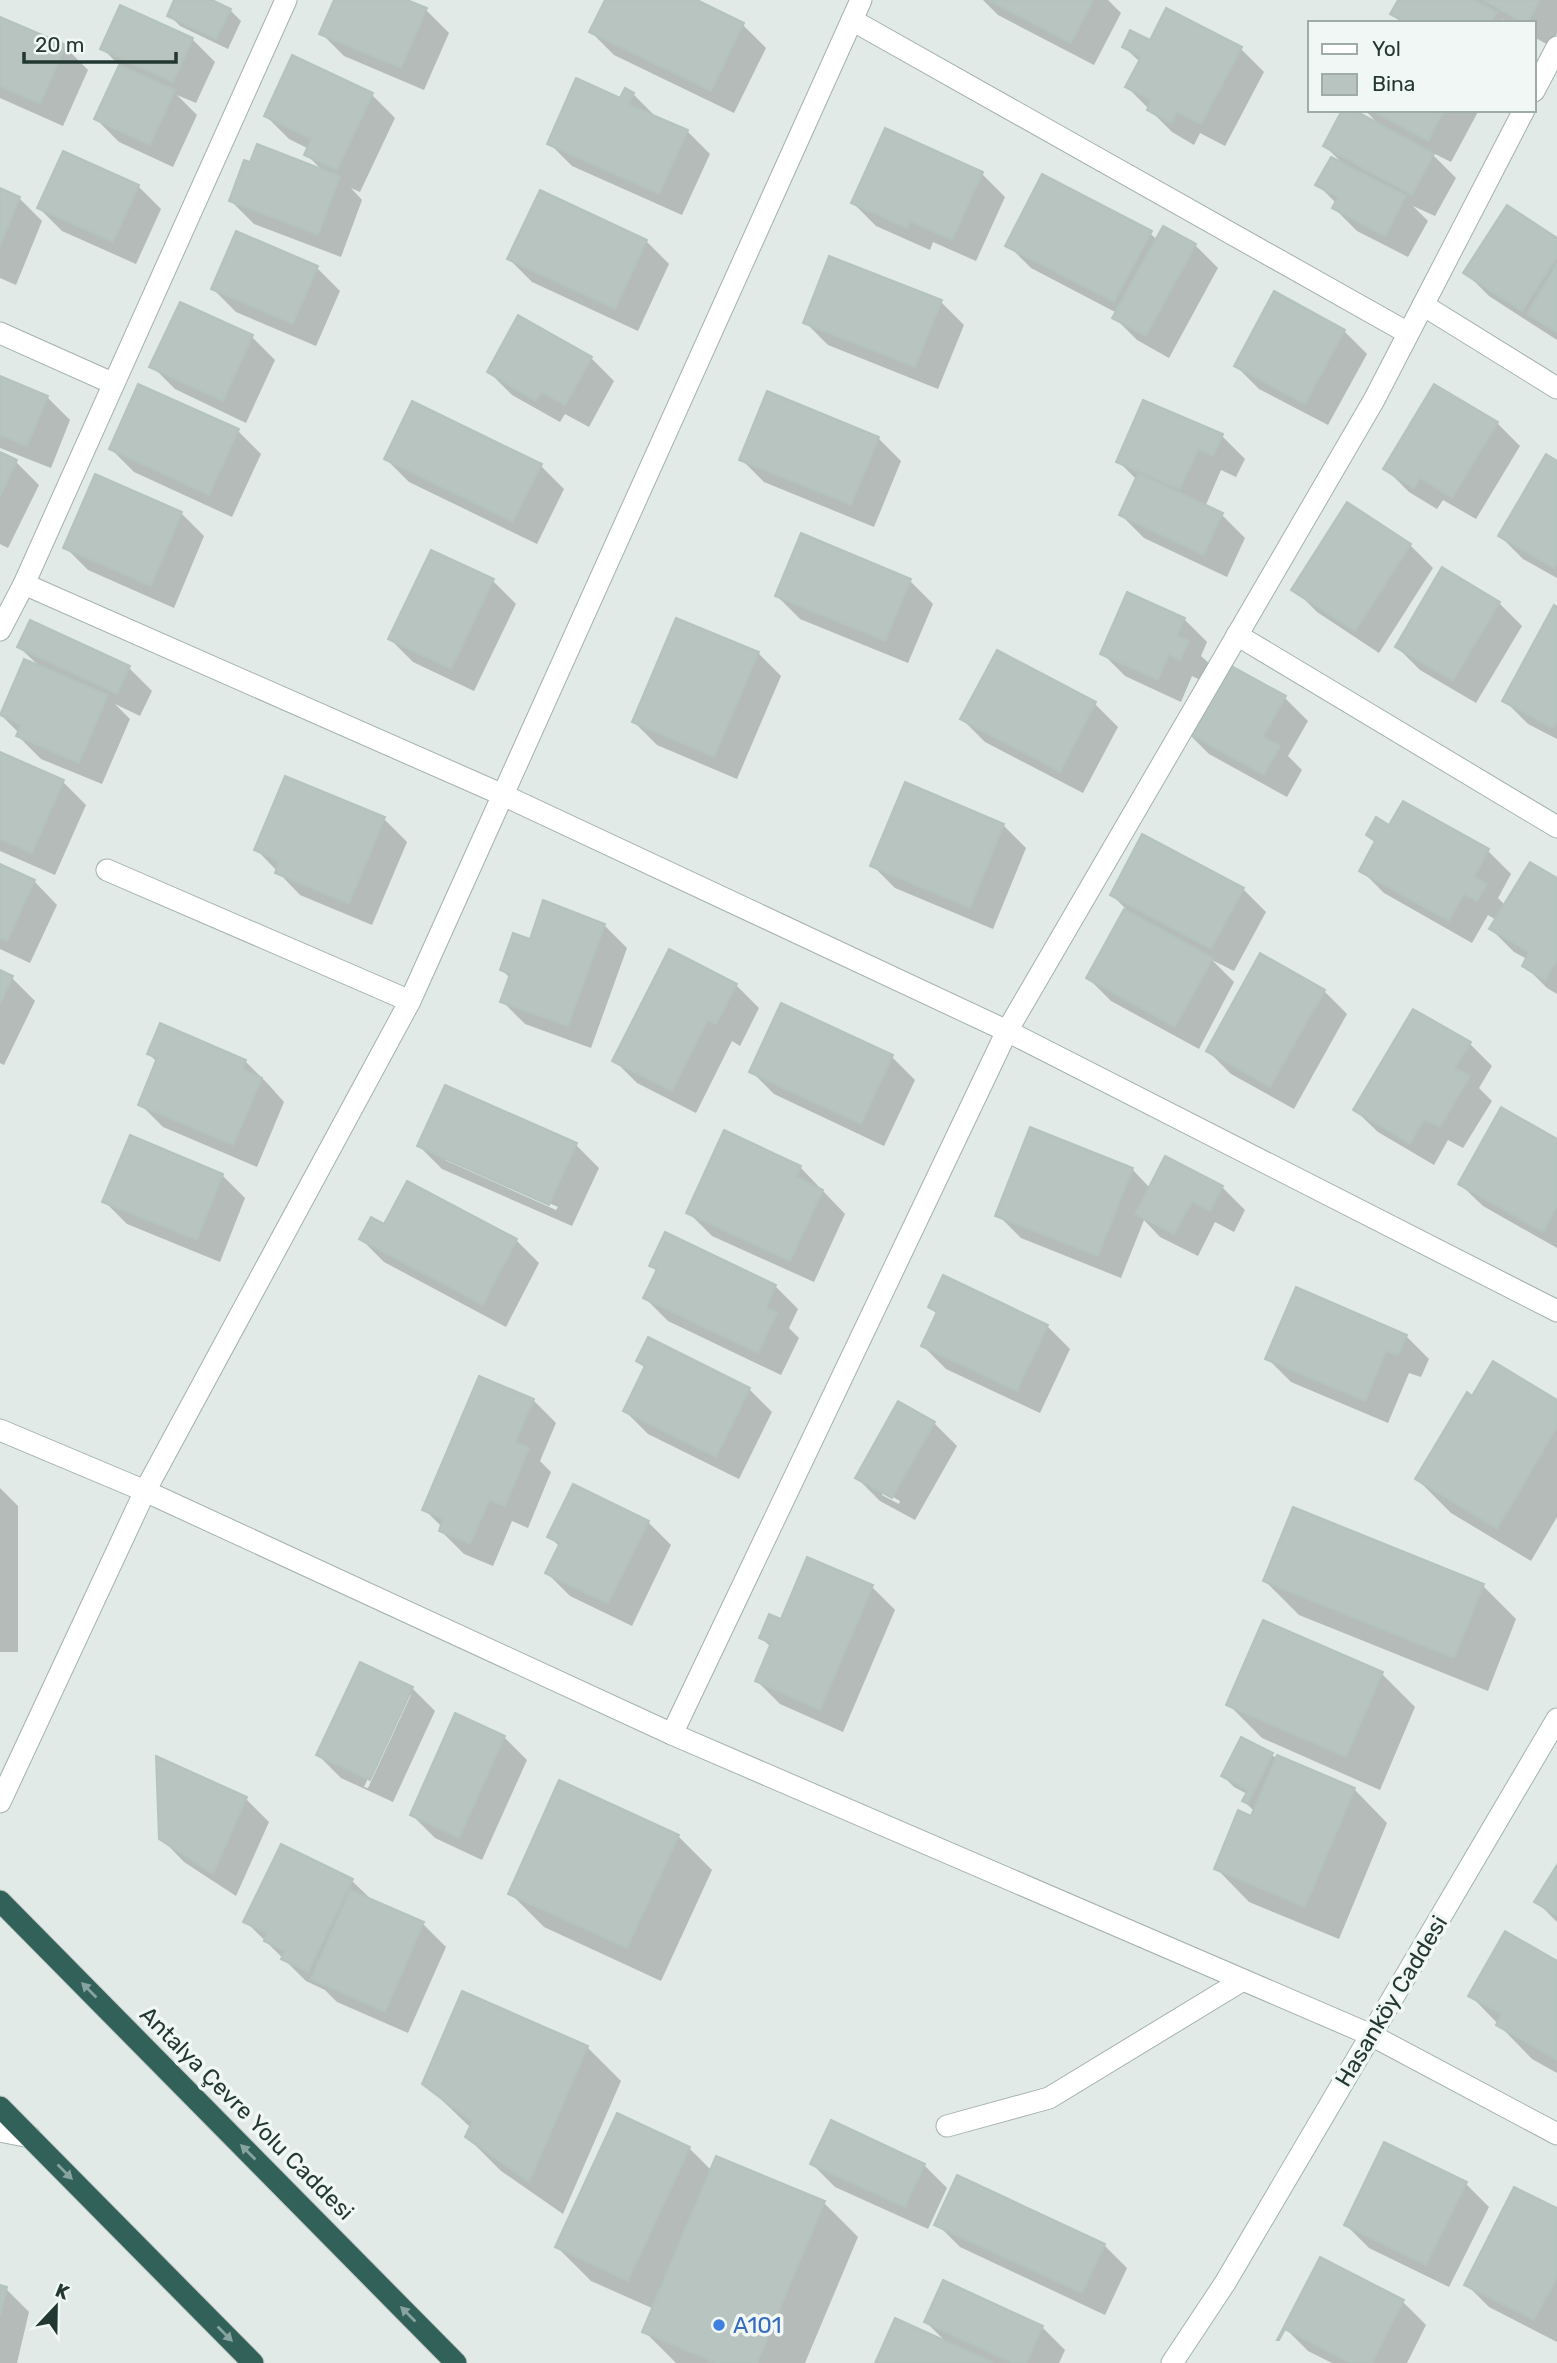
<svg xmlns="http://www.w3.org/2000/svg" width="1557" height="2363" viewBox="0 0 1557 2363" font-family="Rubik,sans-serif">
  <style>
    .shadow { fill: #0003; fill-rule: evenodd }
    .building { fill: #b7c4bf; stroke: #b4c3bd; stroke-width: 2 }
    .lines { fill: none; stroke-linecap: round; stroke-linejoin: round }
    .street-casing { stroke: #a4b1ad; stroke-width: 23 }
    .secondary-casing { stroke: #a1b4ae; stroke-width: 23 }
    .highway-casing { stroke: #c1c7c6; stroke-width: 23 }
    .street { stroke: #fff; stroke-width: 21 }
    .secondary { stroke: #fff; stroke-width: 21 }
    .highway { stroke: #326159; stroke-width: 21 }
    .oneway { fill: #88a49f }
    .shop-dot { fill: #3f7fe0; stroke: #f1f7f4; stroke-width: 2.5 }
    .labels { text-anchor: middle; stroke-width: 7; stroke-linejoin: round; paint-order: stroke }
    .street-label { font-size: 23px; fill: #233833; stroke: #f1f7f4 }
    .shop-label { font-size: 23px; fill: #366cbe; stroke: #f1f7f4; text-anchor: start }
  </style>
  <rect width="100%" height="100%" fill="#e1eae6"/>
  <g class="shadow">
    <polygon points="176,0 208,0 230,10 241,21 228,49 180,26 169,15"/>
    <polygon points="335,0 403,0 426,10 449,33 424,90 344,56 321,33"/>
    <polygon points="607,0 693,0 743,25 766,48 734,113 614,55 591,32"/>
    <polygon points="983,0 1108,0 1121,13 1094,65 998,15"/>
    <polygon points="1400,0 1557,0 1557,33 1550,46 1534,37 1534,23 1509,23 1502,19 1505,23 1402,23 1392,14"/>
    <polygon points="0,18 65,47 88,70 63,126 0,98"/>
    <polygon points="192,39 215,62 196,103 177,95 197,115 173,167 119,142 96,119 120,66 102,48"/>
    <polygon points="1150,42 1241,49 1264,72 1225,146 1200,133 1194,145 1172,132 1127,87 1140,62 1124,47"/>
    <polygon points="633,94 656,117 687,131 710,154 682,215 572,166 549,143"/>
    <polygon points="372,95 395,118 360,192 351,188 362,200 341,257 254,224 231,201 323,171 306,154 309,149 289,139 266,116"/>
    <polygon points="1365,110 1479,110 1451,162 1429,151 1456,178 1435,216 1413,206 1428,221 1408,257 1357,231 1334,208 1336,203 1318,185 1343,164 1325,146 1380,126"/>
    <polygon points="886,130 982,174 1005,197 976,261 933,242 930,250 876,226 853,203"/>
    <polygon points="138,186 161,209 136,264 62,231 39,208"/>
    <polygon points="0,190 19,198 42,221 16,285 0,278"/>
    <polygon points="1150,233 1157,240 1195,245 1218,268 1169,358 1137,340 1114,317 1117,313 1031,268 1008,245"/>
    <polygon points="1557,240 1557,340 1489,296 1466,273"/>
    <polygon points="646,241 669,264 638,331 532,282 509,259"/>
    <polygon points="317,268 340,291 316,346 236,312 213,289"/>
    <polygon points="941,302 964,325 938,389 828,345 805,322"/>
    <polygon points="1344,331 1367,354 1328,425 1259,389 1236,366"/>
    <polygon points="252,337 275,360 246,423 175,389 152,366"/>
    <polygon points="591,358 614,381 589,427 565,414 560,422 512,395 489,372"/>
    <polygon points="0,378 47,397 70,420 51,468 0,448"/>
    <polygon points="1497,423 1520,446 1476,519 1443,500 1437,509 1409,492 1386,469"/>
    <polygon points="238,431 261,454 232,517 134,472 111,449"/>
    <polygon points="1222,436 1245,459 1236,477 1221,470 1205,507 1222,515 1245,538 1227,577 1144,538 1121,515 1137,480 1118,461"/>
    <polygon points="878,438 901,461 874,527 764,482 741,459"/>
    <polygon points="0,454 16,462 39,485 8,548 0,544"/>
    <polygon points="386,459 541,466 564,489 537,544 409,482"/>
    <polygon points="1557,463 1557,578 1523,559 1500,536"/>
    <polygon points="1347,505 1410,545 1433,568 1379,653 1317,612 1294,589"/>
    <polygon points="181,513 204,536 174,608 88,570 65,547"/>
    <polygon points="493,581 516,604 474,691 413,662 390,639"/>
    <polygon points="910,581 933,604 908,663 800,619 777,596"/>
    <polygon points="1499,603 1522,626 1476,703 1420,670 1397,647"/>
    <polygon points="1557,609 1557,739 1528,724 1505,701"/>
    <polygon points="1184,619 1207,642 1201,656 1211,665 1204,682 1192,676 1181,702 1125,676 1102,653"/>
    <polygon points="19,647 129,668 152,691 140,716 115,704 130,719 102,784 41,759 18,736 19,733 1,715 40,667"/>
    <polygon points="758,653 781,676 737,779 657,745 634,722"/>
    <polygon points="997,653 1095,704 1118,727 1083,793 985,742 962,719"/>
    <polygon points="1285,698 1308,721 1288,756 1302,770 1287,797 1209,754 1186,731"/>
    <polygon points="0,754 63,782 86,805 55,875 0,851"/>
    <polygon points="1403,803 1488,851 1511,874 1498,898 1505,905 1557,880 1557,994 1547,988 1524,965 1527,959 1514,952 1491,929 1496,920 1488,915 1472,943 1384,893 1361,870 1376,843 1368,835 1389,827"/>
    <polygon points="384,819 407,842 372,925 300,895 256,849"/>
    <polygon points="1003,825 1026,848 993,929 895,888 872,865"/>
    <polygon points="0,866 34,881 57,905 30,963 0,949"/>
    <polygon points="1243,889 1266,912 1234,971 1212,960 1234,982 1199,1049 1111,1001 1088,978 1126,909 1112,895"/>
    <polygon points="604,925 627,948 591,1048 525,1024 502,1001 510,978 502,970"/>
    <polygon points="0,972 12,978 35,1001 4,1065 0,1063"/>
    <polygon points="736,985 759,1008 740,1046 732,1041 696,1113 637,1083 614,1060"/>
    <polygon points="1324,991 1347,1014 1294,1109 1231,1074 1208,1051"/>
    <polygon points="1469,1043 1492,1066 1479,1088 1492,1101 1463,1148 1448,1140 1434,1165 1378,1132 1355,1110"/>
    <polygon points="149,1054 245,1061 268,1084 284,1102 257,1167 163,1127 140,1104 157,1062"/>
    <polygon points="892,1057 915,1080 884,1146 774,1094 751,1071"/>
    <polygon points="1557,1141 1557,1248 1483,1206 1460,1184"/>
    <path d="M576,1145l23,23 -27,58 -130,-57 -23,-23zM445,1156l113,51 -2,3 -111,-50z"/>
    <polygon points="800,1167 845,1214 814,1282 712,1236 689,1213"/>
    <polygon points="1132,1169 1150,1188 1222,1187 1245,1210 1234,1232 1215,1222 1198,1256 1160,1237 1144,1220 1121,1278 1021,1238 998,1215"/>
    <polygon points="222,1175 245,1198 220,1262 127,1224 104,1201"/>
    <polygon points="384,1226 516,1240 539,1263 506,1327 384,1262 361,1239"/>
    <polygon points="651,1266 775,1286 798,1309 789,1328 799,1338 781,1375 668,1321 645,1298 658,1272"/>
    <polygon points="930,1307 1047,1326 1070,1349 1040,1413 946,1369 923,1346 938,1315"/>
    <polygon points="1406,1336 1429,1359 1421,1377 1409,1373 1388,1423 1291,1382 1268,1359"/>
    <polygon points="638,1361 749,1389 772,1412 739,1479 648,1434 625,1411 646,1369"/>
    <polygon points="1473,1398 1557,1402 1557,1517 1531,1561 1451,1513 1417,1479"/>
    <polygon points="533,1400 556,1423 540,1461 551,1472 528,1528 512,1521 493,1566 464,1554 441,1531 442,1527 424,1509"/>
    <path d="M934,1423l23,23 -42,74 -35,-19 -23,-23zM882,1491l18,10 -1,3 -17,-9z"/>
    <polygon points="0,1488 18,1506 18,1652 0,1652"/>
    <polygon points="648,1522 671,1545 632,1626 570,1596 547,1573 560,1547 549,1536"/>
    <polygon points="808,1559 872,1587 895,1610 843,1732 780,1704 757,1681 771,1647 761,1638 781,1622"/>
    <polygon points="1265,1581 1483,1586 1516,1619 1488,1691 1299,1615"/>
    <polygon points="1382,1674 1415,1707 1380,1790 1262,1738 1228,1704"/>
    <path d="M412,1688l23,23 -42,91 -52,-24 -23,-23zM407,1695h4l-43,93 -4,-1z"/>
    <polygon points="456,1715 504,1737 527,1760 482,1860 435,1838 412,1815"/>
    <polygon points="1272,1755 1277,1759 1354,1789 1387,1823 1339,1939 1249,1902 1216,1868 1255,1812 1244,1801 1247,1794 1234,1787 1223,1776"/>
    <polygon points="246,1799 269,1822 236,1896 184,1862 161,1838"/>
    <polygon points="678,1836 712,1870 661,1981 544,1927 510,1893"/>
    <polygon points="281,1846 352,1881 374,1902 423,1924 446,1947 408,2033 337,2002 325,1990 306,1981 245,1921"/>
    <polygon points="1557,1868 1557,1922 1537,1902"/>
    <polygon points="1557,1963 1557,2073 1532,2059 1471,1996"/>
    <polygon points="587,2047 621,2081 563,2214 501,2171 467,2137 471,2128 424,2083"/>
    <polygon points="689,2148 712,2171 824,2203 858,2237 805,2363 676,2363 644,2331 654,2309 591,2281 557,2247"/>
    <polygon points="812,2164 924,2165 947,2188 928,2229 835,2187"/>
    <polygon points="1466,2184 1489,2207 1449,2287 1369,2248 1346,2225"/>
    <polygon points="1557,2210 1557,2342 1489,2307 1466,2284"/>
    <polygon points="937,2224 1104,2245 1127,2268 1105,2315 960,2247"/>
    <polygon points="1321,2259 1403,2302 1426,2325 1407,2363 1332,2363 1308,2351 1285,2328"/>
    <polygon points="0,2287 6,2289 29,2312 17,2363 0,2363"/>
    <polygon points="926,2322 1042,2327 1065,2350 1059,2363 877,2363 947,2343"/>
  </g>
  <g class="building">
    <polygon points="174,0 212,0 231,9 216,39 167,16"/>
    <polygon points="334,0 407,0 427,8 401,68 319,34"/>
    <polygon points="605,0 697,0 744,23 711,91 589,32"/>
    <polygon points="988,0 1093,0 1071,43"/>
    <polygon points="1398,0 1473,0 1497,12 1491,23 1407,23 1390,14"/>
    <polygon points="1484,0 1540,0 1527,23 1523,23"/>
    <polygon points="120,5 193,38 173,82 100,49"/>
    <polygon points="1166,8 1242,47 1201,124 1177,112 1171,123 1147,110 1151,100 1125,87 1141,57 1122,47 1130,30 1150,40"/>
    <polygon points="0,17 66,45 40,104 0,86"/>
    <polygon points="292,55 373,93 337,170 304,155 311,139 264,116"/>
    <polygon points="119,65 175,90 150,145 94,119"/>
    <polygon points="576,78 620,98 625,88 634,93 629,105 688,130 659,194 547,144"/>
    <polygon points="1342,110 1354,110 1434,154 1412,195 1323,146"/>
    <polygon points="1371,110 1444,110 1428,141"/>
    <polygon points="885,128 983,172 952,240 910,221 907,228 851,203"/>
    <polygon points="257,144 340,176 318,235 229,201 244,160 250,162"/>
    <polygon points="63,151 139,185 113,242 37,208"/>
    <polygon points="1331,157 1406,196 1385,236 1332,208 1338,197 1315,185"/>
    <polygon points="1042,174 1152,231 1114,302 1005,246"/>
    <polygon points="0,188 20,197 0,246"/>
    <polygon points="540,190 647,240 615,309 507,259"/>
    <polygon points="1507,205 1557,238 1557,257 1522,311 1463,273"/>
    <polygon points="1163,226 1196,244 1146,336 1112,318"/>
    <polygon points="236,231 318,266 293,324 211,289"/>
    <polygon points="829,256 942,300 915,367 803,323"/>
    <polygon points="1557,264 1557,332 1527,314"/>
    <polygon points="1274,291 1345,330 1305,404 1234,366"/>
    <polygon points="180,302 253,335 223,401 149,367"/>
    <polygon points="518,315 592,357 565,405 541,392 536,401 487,372"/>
    <polygon points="0,376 48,396 27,446 0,435"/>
    <polygon points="138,384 239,429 209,495 109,449"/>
    <polygon points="1434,384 1498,422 1452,498 1420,478 1414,488 1383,469"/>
    <polygon points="767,391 879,437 851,505 739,460"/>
    <polygon points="1143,400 1223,434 1213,456 1198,449 1180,489 1116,462"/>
    <polygon points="412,401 542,464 513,522 384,459"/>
    <polygon points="0,452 17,460 0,496"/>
    <polygon points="1546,454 1557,461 1557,562 1554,568 1498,536"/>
    <polygon points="1138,473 1223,513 1203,555 1119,515"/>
    <polygon points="95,474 182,512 151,586 63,548"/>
    <polygon points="1347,502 1411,544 1355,631 1291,590"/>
    <polygon points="801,533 911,579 885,641 775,596"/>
    <polygon points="431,550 494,579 451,669 388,639"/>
    <polygon points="1442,567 1500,602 1453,681 1395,647"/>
    <polygon points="1127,592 1185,618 1177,635 1189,641 1180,660 1169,654 1158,680 1100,654"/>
    <polygon points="1554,605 1557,607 1557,722 1553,728 1502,701"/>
    <polygon points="676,618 759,652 714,757 632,722"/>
    <polygon points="30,620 130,666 117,694 17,647"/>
    <polygon points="997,650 1096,702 1060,772 960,719"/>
    <polygon points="24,659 108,695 79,763 16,736 21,725 0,715"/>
    <polygon points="1222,661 1286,696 1263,737 1280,746 1264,775 1184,731"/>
    <polygon points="0,752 64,780 32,853 0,839"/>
    <polygon points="285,776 385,817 349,904 275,873 279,861 254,850"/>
    <polygon points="905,782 1004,824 970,908 870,866"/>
    <polygon points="1403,801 1489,849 1474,877 1487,884 1477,901 1464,894 1449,921 1359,871 1375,841 1366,835 1376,817 1389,825"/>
    <polygon points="1142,834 1244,888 1211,949 1110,895"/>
    <polygon points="1530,862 1557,878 1557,960 1545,980 1522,966 1529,952 1489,929"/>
    <polygon points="0,864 35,880 7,941 0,938"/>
    <polygon points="543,900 605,924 568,1026 500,1002 510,974 500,970 513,933 530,939"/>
    <polygon points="1124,909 1213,958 1175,1027 1086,978"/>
    <polygon points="669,949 737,984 716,1024 708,1020 672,1091 612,1061"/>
    <polygon points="1260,953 1325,990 1270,1087 1206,1051"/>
    <polygon points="0,970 13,976 0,1004"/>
    <polygon points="781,1003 893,1055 861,1124 749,1072"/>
    <polygon points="1413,1009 1471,1042 1455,1068 1470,1076 1440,1127 1424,1119 1410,1144 1353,1110"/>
    <polygon points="160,1023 246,1060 243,1069 262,1078 233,1145 138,1105 157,1058 147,1054"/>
    <polygon points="445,1085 577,1143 549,1205 417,1146"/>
    <polygon points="1501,1107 1557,1139 1557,1206 1543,1232 1458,1184"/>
    <polygon points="1030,1127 1133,1168 1098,1256 995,1216"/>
    <polygon points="724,1130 801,1166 796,1177 823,1190 790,1261 686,1213"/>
    <polygon points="130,1135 223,1174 197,1240 102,1202"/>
    <polygon points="1165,1156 1223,1186 1210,1211 1192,1201 1174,1234 1135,1214"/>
    <polygon points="407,1181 517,1239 483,1305 359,1239 371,1217 384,1224"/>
    <polygon points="665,1232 776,1285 766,1308 777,1313 758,1353 643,1298 657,1269 649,1266"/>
    <polygon points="943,1275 1048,1325 1017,1391 921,1346 937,1312 928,1307"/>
    <polygon points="1296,1287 1407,1335 1398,1355 1386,1351 1365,1401 1265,1359"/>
    <polygon points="648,1337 750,1388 716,1457 623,1411 645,1366 636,1361"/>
    <polygon points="1493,1361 1557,1400 1557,1427 1497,1529 1415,1479 1467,1392 1472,1396"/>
    <polygon points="479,1376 534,1399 515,1442 529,1448 505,1506 489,1500 470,1544 439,1531 443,1519 422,1510"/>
    <polygon points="898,1401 935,1422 892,1498 855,1478"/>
    <polygon points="573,1484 649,1521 608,1604 545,1573 560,1543 547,1537"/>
    <polygon points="1293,1507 1484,1584 1454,1658 1263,1581"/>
    <polygon points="807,1557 873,1585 820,1710 755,1681 771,1643 759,1638 769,1614 781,1619"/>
    <polygon points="1263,1620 1383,1672 1346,1757 1226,1705"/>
    <polygon points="360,1662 413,1687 370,1780 316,1755"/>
    <polygon points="455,1713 505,1736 459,1838 410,1815"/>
    <polygon points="1241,1737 1273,1753 1248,1804 1242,1801 1248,1790 1221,1776"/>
    <polygon points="1277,1755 1355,1788 1305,1907 1214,1869 1238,1810 1251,1816"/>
    <polygon points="156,1756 247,1797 213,1874 159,1839"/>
    <polygon points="559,1780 679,1835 627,1948 508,1894"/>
    <polygon points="281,1844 353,1879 308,1972 281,1959 285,1951 264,1941 267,1933 243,1922"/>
    <polygon points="1557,1865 1557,1915 1534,1902"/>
    <polygon points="350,1890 424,1922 385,2012 311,1979"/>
    <polygon points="1505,1931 1557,1961 1557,2060 1496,2025 1502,2014 1468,1996"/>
    <polygon points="462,1991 588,2046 529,2182 465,2137 472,2122 422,2084"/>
    <polygon points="617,2113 690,2147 628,2281 555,2247"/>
    <polygon points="831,2120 925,2164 905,2207 810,2164"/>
    <polygon points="1384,2142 1467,2182 1426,2265 1344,2225"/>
    <polygon points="716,2156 825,2201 757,2363 717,2363 642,2332"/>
    <polygon points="957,2175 1105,2244 1082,2293 934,2225"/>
    <polygon points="1514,2187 1557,2208 1557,2277 1534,2320 1464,2285"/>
    <polygon points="1320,2257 1404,2300 1372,2363 1351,2363 1285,2329 1279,2340 1277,2340"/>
    <polygon points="943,2280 1043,2326 1026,2363 1013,2363 924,2322"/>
    <polygon points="0,2285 7,2287 0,2316"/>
    <polygon points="895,2318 994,2363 875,2363"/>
  </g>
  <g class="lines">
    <g class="street-casing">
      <g id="street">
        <polyline points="852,20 1408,333"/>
        <polyline points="1534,91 1557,47"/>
        <polyline points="1423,305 1557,388"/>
        <polyline points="0,333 112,383"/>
        <polyline points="24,584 503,795 1007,1031 1557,1311"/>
        <polyline points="0,630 24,584 286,0"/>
        <polyline points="1237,635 1557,827"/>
        <polyline points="107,870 410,1001"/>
        <polyline points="0,1430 145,1491 672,1734 1371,2035 1557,2134"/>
        <polyline points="672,1734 1007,1031 1374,400 1524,110"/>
        <polyline points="0,1802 145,1491 410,1001 861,0"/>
        <polyline points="947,2126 1049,2098 1243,1980"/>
        <polyline points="0,2131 30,2137"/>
      </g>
    </g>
    <g class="secondary-casing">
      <polyline id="secondary" points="1172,2363 1225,2283 1557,1719"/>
    </g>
    <g class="highway-casing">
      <g id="highway">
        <polyline points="0,1901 456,2363"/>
        <polyline points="0,2107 253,2363"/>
      </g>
    </g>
    <use href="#street" class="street"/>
    <use href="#secondary" class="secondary"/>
    <use href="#highway" class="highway"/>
  </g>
  <defs><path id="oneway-solid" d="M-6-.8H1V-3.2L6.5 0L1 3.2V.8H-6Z" transform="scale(1.75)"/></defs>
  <g class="oneway">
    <use href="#oneway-solid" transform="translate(89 1990) rotate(-135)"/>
    <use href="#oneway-solid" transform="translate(248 2152) rotate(-135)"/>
    <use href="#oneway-solid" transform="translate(65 2172) rotate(45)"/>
    <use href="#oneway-solid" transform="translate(408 2314) rotate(-135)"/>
    <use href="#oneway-solid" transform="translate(225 2334) rotate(45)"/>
  </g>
  <circle class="shop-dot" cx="719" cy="2325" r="7"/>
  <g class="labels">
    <g class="street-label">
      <text transform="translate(1391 2001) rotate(-59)" y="8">Hasanköy Caddesi</text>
      <text transform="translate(247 2113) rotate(45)" y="8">Antalya Çevre Yolu Caddesi</text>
    </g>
    <g class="shop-label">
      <text x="733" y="2333">A101</text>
    </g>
  </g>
  <rect x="1308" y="21" width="228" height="91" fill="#f1f7f4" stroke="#9faba7" stroke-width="2"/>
  <rect x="1322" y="44" width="35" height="10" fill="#ffffff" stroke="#9faba7" stroke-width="2"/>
  <text x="1372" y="56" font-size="21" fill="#233833">Yol</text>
  <rect x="1322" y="74" width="35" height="21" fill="#b7c4bf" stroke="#9faba7" stroke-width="2"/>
  <text x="1372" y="91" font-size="21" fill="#233833">Bina</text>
  <g transform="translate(56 2307) rotate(22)" stroke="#f1f7f4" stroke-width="5" paint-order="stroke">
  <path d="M0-5L12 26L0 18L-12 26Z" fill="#233833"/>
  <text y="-10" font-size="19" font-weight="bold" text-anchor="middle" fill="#233833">K</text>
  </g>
  <path d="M24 52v10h152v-10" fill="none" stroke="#233833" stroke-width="3.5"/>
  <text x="35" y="52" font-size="21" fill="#233833" stroke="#f1f7f4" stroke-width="5" paint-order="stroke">20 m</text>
</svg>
